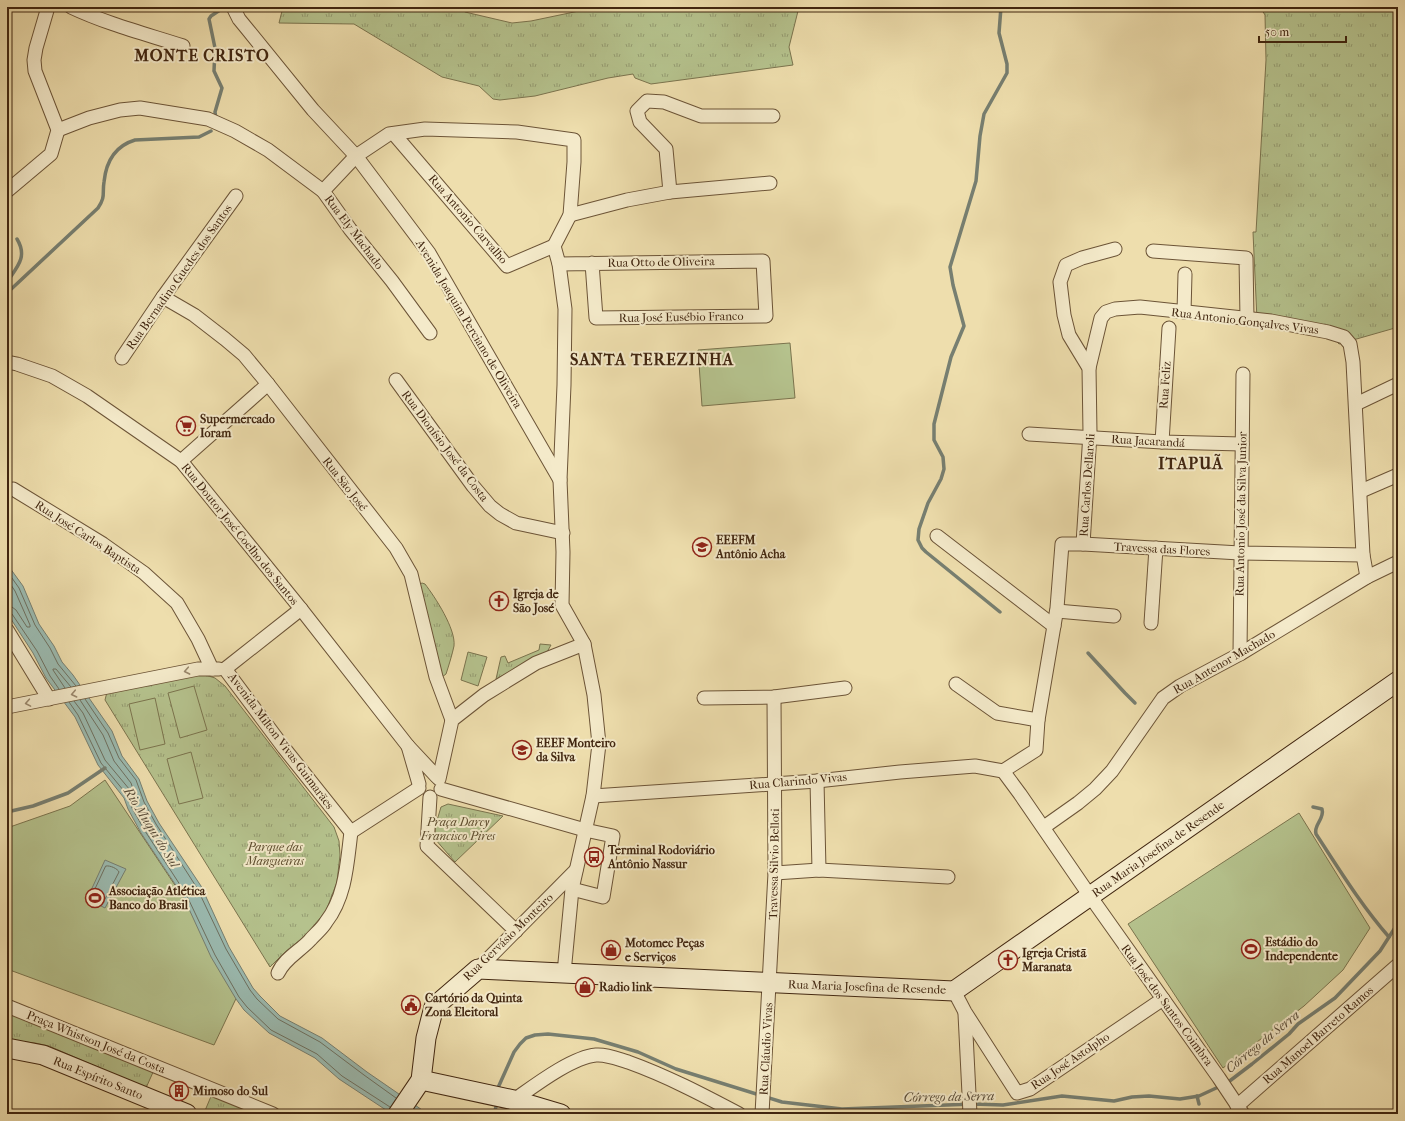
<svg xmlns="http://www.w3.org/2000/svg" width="1405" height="1121" viewBox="0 0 1405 1121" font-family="'IM FELL French Canon',serif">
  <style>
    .grass { fill: url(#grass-tufts); stroke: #7b744e }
    .pitch { fill: #b5c28d; stroke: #7b744e }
    .water { fill: #9bbbb1; stroke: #777f71 }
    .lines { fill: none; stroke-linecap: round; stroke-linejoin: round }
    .shore { stroke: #6e7060; stroke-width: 1 }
    .stream { stroke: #777f71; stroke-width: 3.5 }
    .minor-casing { stroke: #6c5437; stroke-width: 15 }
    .secondary-casing { stroke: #412610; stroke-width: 21 }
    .minor { stroke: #f4eaca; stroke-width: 13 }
    .secondary { stroke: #f4eaca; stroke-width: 19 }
    .oneway { stroke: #9a886d }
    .labels { text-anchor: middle; stroke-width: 4; stroke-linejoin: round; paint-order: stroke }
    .street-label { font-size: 12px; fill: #412610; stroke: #f4eaca }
    .poi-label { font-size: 12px; font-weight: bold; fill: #412610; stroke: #f4eaca; text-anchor: start }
    .park-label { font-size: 12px; font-style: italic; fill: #5e4d2f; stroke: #f4eaca }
    .water-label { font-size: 13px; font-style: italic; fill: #584b38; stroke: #f4eaca }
    .district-label { font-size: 16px; font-weight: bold; letter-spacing: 1px; fill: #412610; stroke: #f4eaca }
  </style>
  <defs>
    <pattern id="grass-tufts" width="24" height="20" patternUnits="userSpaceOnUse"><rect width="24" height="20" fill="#b5c28d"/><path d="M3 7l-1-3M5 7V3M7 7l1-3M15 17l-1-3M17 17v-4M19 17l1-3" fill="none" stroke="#959d72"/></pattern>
  </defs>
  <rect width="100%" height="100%" fill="#eedead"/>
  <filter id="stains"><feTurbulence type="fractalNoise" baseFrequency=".005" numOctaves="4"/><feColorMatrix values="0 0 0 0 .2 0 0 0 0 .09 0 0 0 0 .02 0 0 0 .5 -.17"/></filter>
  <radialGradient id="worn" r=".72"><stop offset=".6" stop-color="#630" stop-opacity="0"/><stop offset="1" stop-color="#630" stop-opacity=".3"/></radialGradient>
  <g class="grass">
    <polygon points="283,7 459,7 465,12 512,23 531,21 598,7 799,7 789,47 793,65 651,84 635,78 633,74 608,78 535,96 500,100 493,99 479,86 442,77 354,24 279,23"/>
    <polygon points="1260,7 1398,7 1398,328 1395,328 1339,344 1331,336 1257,320 1253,232 1256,232 1266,60 1265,15"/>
    <path d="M422,583l3,1c10,13 31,45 29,62 -2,9 -5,19 -8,28l-4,3 -22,-93z"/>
    <polygon points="540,644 551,645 547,652 496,679 501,657 505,656 508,663 539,650"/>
    <polygon points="468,652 487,657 478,686 461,680"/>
    <polygon points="202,674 215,678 225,686 334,827 339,841 340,855 337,882 326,911 304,937 286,951 270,967 105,700 107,692"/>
    <polygon points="448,804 503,816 455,862 435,839 435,827 441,807"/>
    <polygon points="12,1010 154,1070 146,1088 49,1046 35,1043 9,1040"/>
    <polygon points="212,1094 259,1114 208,1114 204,1113"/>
  </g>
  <g class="pitch">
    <polygon points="790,343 795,398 702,406 698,350"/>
    <polygon points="194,686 207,730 180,738 168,693"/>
    <polygon points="155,698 165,744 140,750 129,704"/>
    <polygon points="191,752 203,798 179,804 167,759"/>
    <polygon points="105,780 242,986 214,1045 7,969 7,828 70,806"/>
    <polygon points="1299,813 1370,928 1343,970 1304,1006 1223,1068 1128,924"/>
  </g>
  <g class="water">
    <polygon points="7,564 23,586 39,624 54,646 62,662 73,675 112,731 122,756 139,779 147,801 159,823 201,886 229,947 253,988 260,996 280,1016 322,1038 367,1072 428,1114 392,1114 339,1079 315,1058 269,1033 244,1010 236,999 211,957 183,896 141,833 128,809 124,798 98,765 75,717 46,678 33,653 7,613"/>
    <polygon points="105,860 126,869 105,908 87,899"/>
  </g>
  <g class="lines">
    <g class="shore">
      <polyline points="7,571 19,588 35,625 50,648 58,664 76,686"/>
      <polyline points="7,579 15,591 30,625 30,627 27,627 16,610 12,607 7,607"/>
      <polyline points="7,612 12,614 37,651 50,676 59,689"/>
      <polyline points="65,688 53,670 53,669 56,669 71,687"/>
      <polyline points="85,699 108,733 119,758 136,780 144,802 156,824 197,888 226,949 250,990 257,999 278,1019 320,1042 364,1075 396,1098"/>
      <polyline points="74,701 83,713 105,760 130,790 132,791 133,789 131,783 114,761 103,735 80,700"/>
      <polyline points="69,702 78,715 101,763 128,796 132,808 145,831 186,894 215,955 239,997 247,1007 271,1030 317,1054 342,1076 390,1107"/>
      <path d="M106,866c4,-1 12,3 13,6l-15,29 -2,1 -9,-4 -1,-2z"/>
    </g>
    <g class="stream">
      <polyline points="216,119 215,112 222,88 214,71 215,48 209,19 211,16 223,8"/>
      <path d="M7,282c10,-15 21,-25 10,-43"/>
      <path d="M7,293l91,-85c8,-12 4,-14 6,-26 2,-20 11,-36 31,-42l64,-3 12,-6"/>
      <polyline points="1000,612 926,552 922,548 918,540 919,529 928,503 941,479 944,469 943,457 934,440 934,424 951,357 964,326 953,285 950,267 976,181 980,136 984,114 1007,73 1007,64 999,33 1001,7"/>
      <polyline points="1088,653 1125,693 1135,703"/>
      <path d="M1313,807l9,2c3,10 -9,16 -6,25 23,35 45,71 73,103"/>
      <polyline points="7,812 33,806 68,793 105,768"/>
      <polyline points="497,1090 514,1052 520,1044 526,1038 535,1035 548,1034 594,1039 638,1052 676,1069 782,1102 842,1109 973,1104 1003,1105 1062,1096 1114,1101 1132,1097 1149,1096 1180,1099 1199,1096 1227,1083 1252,1064 1289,1034 1298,1024 1335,998 1380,951 1398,923"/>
      <polyline points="1197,1096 1199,1104"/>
      <polyline points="494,1114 497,1103"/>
    </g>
    <g class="minor-casing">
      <g id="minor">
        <path d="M71,7c36,17 75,27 112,39"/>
        <polyline points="233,7 239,19 248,30 313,110 356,156 429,253 560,480"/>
        <polyline points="58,130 89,118 120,110 140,108 208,119 235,131 268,150 323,191 350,229 392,281 430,333"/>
        <polyline points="394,134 507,266 554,246"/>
        <polyline points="7,191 51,154 58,130 35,71 34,60 36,48 48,7"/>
        <polyline points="323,191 356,156 389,134 425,129 517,132 574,140 574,162 570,215 554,246"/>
        <polyline points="670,192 666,149 640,122 637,111 647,101 664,102 701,116 773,116"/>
        <polyline points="570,215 627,200 670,192 770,183"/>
        <polyline points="554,246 559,264 565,309 564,385 560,480 563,552 562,605 584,644 594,695 599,744 593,796 572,889 564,973"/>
        <polyline points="1153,251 1246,258 1247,319"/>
        <polyline points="559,264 763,261 766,316 596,318 592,263"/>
        <polyline points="163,297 194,315 225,339 244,355 268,384 396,548 411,574 436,677 452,720"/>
        <polyline points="1184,312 1185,274"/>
        <polyline points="122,358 163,297 236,196"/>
        <polyline points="7,362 17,364 52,376 87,396 181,461 301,609 408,746"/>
        <polyline points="1089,368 1101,318 1106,312 1115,309 1140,307 1271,321 1328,332 1344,337 1350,344 1353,362 1363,555 1367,577"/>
        <polyline points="396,380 473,486 490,506 500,514 516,523 563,533"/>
        <polyline points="1356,404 1398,384"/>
        <polyline points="1029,434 1162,442 1242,444"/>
        <polyline points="1162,442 1169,328"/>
        <polyline points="181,461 268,384"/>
        <polyline points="13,489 103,544 144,573 177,603 198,639 212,669"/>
        <polyline points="1361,491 1398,475"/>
        <polyline points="937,536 1054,626"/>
        <polyline points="1083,544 1240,553 1363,555"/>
        <polyline points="1057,611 1114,616"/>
        <polyline points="1151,623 1156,548"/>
        <polyline points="7,630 49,699"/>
        <polyline points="1240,654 1243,374"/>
        <polyline points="225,669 284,748 351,832 419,788"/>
        <polyline points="225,669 301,609"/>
        <polyline points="956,684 997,713 1038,720"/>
        <polyline points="704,698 774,697 845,688"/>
        <polyline points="7,707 198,669 219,669"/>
        <polyline points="1003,771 1036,750 1038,720 1057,608 1062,544 1083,544 1090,433 1089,368 1069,335 1064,315 1060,282 1066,265 1082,258 1115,249"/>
        <polyline points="1003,771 1020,794 1090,896 1219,1078 1243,1114"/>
        <polyline points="439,779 452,720 484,695 536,663 584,644"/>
        <polyline points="817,781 819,870"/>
        <polyline points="419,784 408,746 437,777"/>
        <polyline points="441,789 585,830 613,836 603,897 572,889"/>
        <polyline points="593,796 817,781 900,772 975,766 1003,771"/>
        <polyline points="430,797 427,846 516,931"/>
        <polyline points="1044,827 1078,803 1095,789 1112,771 1163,698 1180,686 1240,654 1367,577 1398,562"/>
        <polyline points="775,873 819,870 948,877"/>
        <polyline points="478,969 576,870"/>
        <path d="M278,973c6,-14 22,-22 32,-33 5,-6 12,-11 16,-18 20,-26 21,-59 25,-90"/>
        <polyline points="954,991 965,1012 1017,1093 1030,1089 1163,999"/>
        <polyline points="7,1006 273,1114"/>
        <polyline points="965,1014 970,1114"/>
        <path d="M514,1100c20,-14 58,-43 82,-45 11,-1 22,4 32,7 39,14 75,33 111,52"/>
        <polyline points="1237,1106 1398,965"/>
        <polyline points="762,1114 775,873 774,697"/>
      </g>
    </g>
    <g class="secondary-casing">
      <g id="secondary">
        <polyline points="7,1048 43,1055 187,1114"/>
        <polyline points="421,1080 514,1100 561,1114"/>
        <polyline points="398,1114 421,1080 426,1038 434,1007 478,969 954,991 1398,681"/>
      </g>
    </g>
    <use href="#minor" class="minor"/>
    <use href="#secondary" class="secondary"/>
  </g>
  <defs><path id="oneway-chevron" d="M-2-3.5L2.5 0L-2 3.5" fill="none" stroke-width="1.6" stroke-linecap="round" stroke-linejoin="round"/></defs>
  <g class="oneway">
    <use href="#oneway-chevron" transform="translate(187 671) rotate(169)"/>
    <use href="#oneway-chevron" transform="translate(74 694) rotate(168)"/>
    <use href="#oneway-chevron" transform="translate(28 703) rotate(170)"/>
  </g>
  <defs>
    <g id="supermarket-ring" transform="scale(1)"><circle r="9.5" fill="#f4eaca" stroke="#8f2418" stroke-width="1.5"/><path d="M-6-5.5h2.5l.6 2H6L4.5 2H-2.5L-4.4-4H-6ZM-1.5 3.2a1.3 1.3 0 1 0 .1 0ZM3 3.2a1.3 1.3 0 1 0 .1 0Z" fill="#8f2418"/></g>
    <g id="school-ring" transform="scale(1)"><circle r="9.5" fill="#f4eaca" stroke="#8f2418" stroke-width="1.5"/><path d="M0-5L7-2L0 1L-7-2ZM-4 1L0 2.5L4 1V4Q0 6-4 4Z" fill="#8f2418"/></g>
    <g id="church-ring" transform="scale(1)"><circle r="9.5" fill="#f4eaca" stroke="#8f2418" stroke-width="1.5"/><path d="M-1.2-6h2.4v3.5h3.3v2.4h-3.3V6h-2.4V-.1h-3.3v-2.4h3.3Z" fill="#8f2418"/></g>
    <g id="bus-ring" transform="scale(1)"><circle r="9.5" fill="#f4eaca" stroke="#8f2418" stroke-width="1.5"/><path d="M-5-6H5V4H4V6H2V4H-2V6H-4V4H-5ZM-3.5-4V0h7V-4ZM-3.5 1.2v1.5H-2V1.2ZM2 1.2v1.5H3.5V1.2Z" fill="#8f2418"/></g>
    <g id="stadium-ring" transform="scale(1)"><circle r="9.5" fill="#f4eaca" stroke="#8f2418" stroke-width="1.5"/><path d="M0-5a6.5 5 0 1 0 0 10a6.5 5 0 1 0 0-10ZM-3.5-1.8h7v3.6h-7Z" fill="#8f2418"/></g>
    <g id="shop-ring" transform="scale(1)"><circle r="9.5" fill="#f4eaca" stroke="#8f2418" stroke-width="1.5"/><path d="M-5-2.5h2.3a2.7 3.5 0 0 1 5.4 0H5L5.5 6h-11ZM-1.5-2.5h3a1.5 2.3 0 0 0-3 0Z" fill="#8f2418"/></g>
    <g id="civic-ring" transform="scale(1)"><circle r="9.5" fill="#f4eaca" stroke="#8f2418" stroke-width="1.5"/><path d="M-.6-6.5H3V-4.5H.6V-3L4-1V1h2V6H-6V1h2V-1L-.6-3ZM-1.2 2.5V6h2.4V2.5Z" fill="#8f2418"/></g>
    <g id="building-ring" transform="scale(1)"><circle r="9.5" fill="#f4eaca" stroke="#8f2418" stroke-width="1.5"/><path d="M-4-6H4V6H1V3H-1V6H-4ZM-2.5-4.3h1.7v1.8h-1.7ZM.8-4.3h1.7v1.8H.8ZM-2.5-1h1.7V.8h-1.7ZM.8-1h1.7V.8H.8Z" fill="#8f2418"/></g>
  </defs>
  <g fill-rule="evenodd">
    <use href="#supermarket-ring" x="186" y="426"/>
    <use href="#school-ring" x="702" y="547"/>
    <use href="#church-ring" x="499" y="601"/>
    <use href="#school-ring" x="522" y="750"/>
    <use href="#bus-ring" x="594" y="857"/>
    <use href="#stadium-ring" x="95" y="898"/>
    <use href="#stadium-ring" x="1251" y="949"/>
    <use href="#shop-ring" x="611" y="950"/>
    <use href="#church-ring" x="1008" y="960"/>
    <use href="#shop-ring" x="585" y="987"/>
    <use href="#civic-ring" x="411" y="1005"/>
    <use href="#building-ring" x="179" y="1091"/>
  </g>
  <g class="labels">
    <g class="street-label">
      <text transform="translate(468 219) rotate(49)" y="4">Rua Antonio Carvalho</text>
      <text transform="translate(354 232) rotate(53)" y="4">Rua Ely Machado</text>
      <text transform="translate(661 262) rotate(-1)" y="4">Rua Otto de Oliveira</text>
      <text transform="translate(179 277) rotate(-55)" y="4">Rua Bernadino Guedes dos Santos</text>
      <text transform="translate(681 317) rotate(-1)" y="4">Rua José Eusébio Franco</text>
      <text transform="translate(1245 321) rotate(7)" y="4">Rua Antonio Gonçalves Vivas</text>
      <text transform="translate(469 324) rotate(59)" y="4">Avenida Joaquim Perciano de Oliveira</text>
      <text transform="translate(1165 385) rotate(-86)" y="4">Rua Feliz</text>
      <text transform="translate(1148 441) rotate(3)" y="4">Rua Jacarandá</text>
      <text transform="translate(445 446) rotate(53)" y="4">Rua Dionísio José da Costa</text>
      <text transform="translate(345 484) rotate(52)" y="4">Rua São José</text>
      <text transform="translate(1087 485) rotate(-86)" y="4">Rua Carlos Dellaroli</text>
      <text transform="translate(1241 514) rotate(-89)" y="4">Rua Antonio José da Silva Junior</text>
      <text transform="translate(240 534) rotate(51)" y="4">Rua Doutor José Coelho dos Santos</text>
      <text transform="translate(88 537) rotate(33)" y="4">Rua José Carlos Baptista</text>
      <text transform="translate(1162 549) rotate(3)" y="4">Travessa das Flores</text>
      <text transform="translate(1224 662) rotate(-30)" y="4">Rua Antenor Machado</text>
      <text transform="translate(281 741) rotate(53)" y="4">Avenida Milton Vivas Guimarães</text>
      <text transform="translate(798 781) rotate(-5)" y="4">Rua Clarindo Vivas</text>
      <text transform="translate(1158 849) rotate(-35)" y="4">Rua Maria Josefina de Resende</text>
      <text transform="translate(774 864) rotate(-89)" y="4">Travessa Silvio Belloti</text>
      <text transform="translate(508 937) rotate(-44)" y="4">Rua Gervásio Monteiro</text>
      <text transform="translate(867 987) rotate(2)" y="4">Rua Maria Josefina de Resende</text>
      <text transform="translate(1167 1005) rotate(54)" y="4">Rua José dos Santos Coimbra</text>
      <text transform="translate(1318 1035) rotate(-41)" y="4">Rua Manoel Barreto Ramos</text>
      <text transform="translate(96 1042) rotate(22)" y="4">Praça Whistson José da Costa</text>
      <text transform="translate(766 1049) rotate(-87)" y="4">Rua Cláudio Vivas</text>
      <text transform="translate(1070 1061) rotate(-34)" y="4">Rua José Astolpho</text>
      <text transform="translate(98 1078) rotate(22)" y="4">Rua Espírito Santo</text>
    </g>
    <g class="poi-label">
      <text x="200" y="423">Supermercado<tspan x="200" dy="14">Ioram</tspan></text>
      <text x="716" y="544">EEEFM<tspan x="716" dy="14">Antônio Acha</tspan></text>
      <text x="513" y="598">Igreja de<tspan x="513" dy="14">São José</tspan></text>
      <text x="536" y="747">EEEF Monteiro<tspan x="536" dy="14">da Silva</tspan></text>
      <text x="608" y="854">Terminal Rodoviário<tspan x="608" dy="14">Antônio Nassur</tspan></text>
      <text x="109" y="895">Associação Atlética<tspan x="109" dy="14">Banco do Brasil</tspan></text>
      <text x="1265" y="946">Estádio do<tspan x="1265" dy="14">Independente</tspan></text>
      <text x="625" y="947">Motomec Peças<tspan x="625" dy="14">e Serviços</tspan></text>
      <text x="1022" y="957">Igreja Cristã<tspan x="1022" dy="14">Maranata</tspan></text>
      <text x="599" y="991">Radio link</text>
      <text x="425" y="1002">Cartório da Quinta<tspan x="425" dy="14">Zona Eleitoral</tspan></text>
      <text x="193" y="1095">Mimoso do Sul</text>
    </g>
    <g class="park-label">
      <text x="458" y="826">Praça Darcy<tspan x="458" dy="14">Francisco Pires</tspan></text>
      <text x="275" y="851">Parque das<tspan x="275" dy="14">Mangueiras</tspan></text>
    </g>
    <g class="water-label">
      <text transform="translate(152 827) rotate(58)" y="5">Rio Muqui do Sul</text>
      <text transform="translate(1262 1041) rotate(-39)" y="5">Córrego da Serra</text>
      <text transform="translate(949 1096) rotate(-1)" y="5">Córrego da Serra</text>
    </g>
    <g class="district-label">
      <text x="202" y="61">MONTE CRISTO</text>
      <text x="652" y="365">SANTA TEREZINHA</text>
      <text x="1191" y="469">ITAPUÃ</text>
    </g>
  </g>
  <rect width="1405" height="1121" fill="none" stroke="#eedead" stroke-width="24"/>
  <rect x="8" y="8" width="1389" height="1105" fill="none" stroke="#412610" stroke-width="2"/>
  <rect x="12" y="12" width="1381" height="1097" fill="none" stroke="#412610"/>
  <path d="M1259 36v6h87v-6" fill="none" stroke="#412610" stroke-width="2"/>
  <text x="1265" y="36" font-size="12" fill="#412610" stroke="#f4eaca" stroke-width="3" paint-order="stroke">50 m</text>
  <rect width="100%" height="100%" filter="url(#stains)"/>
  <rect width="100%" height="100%" fill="url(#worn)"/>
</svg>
